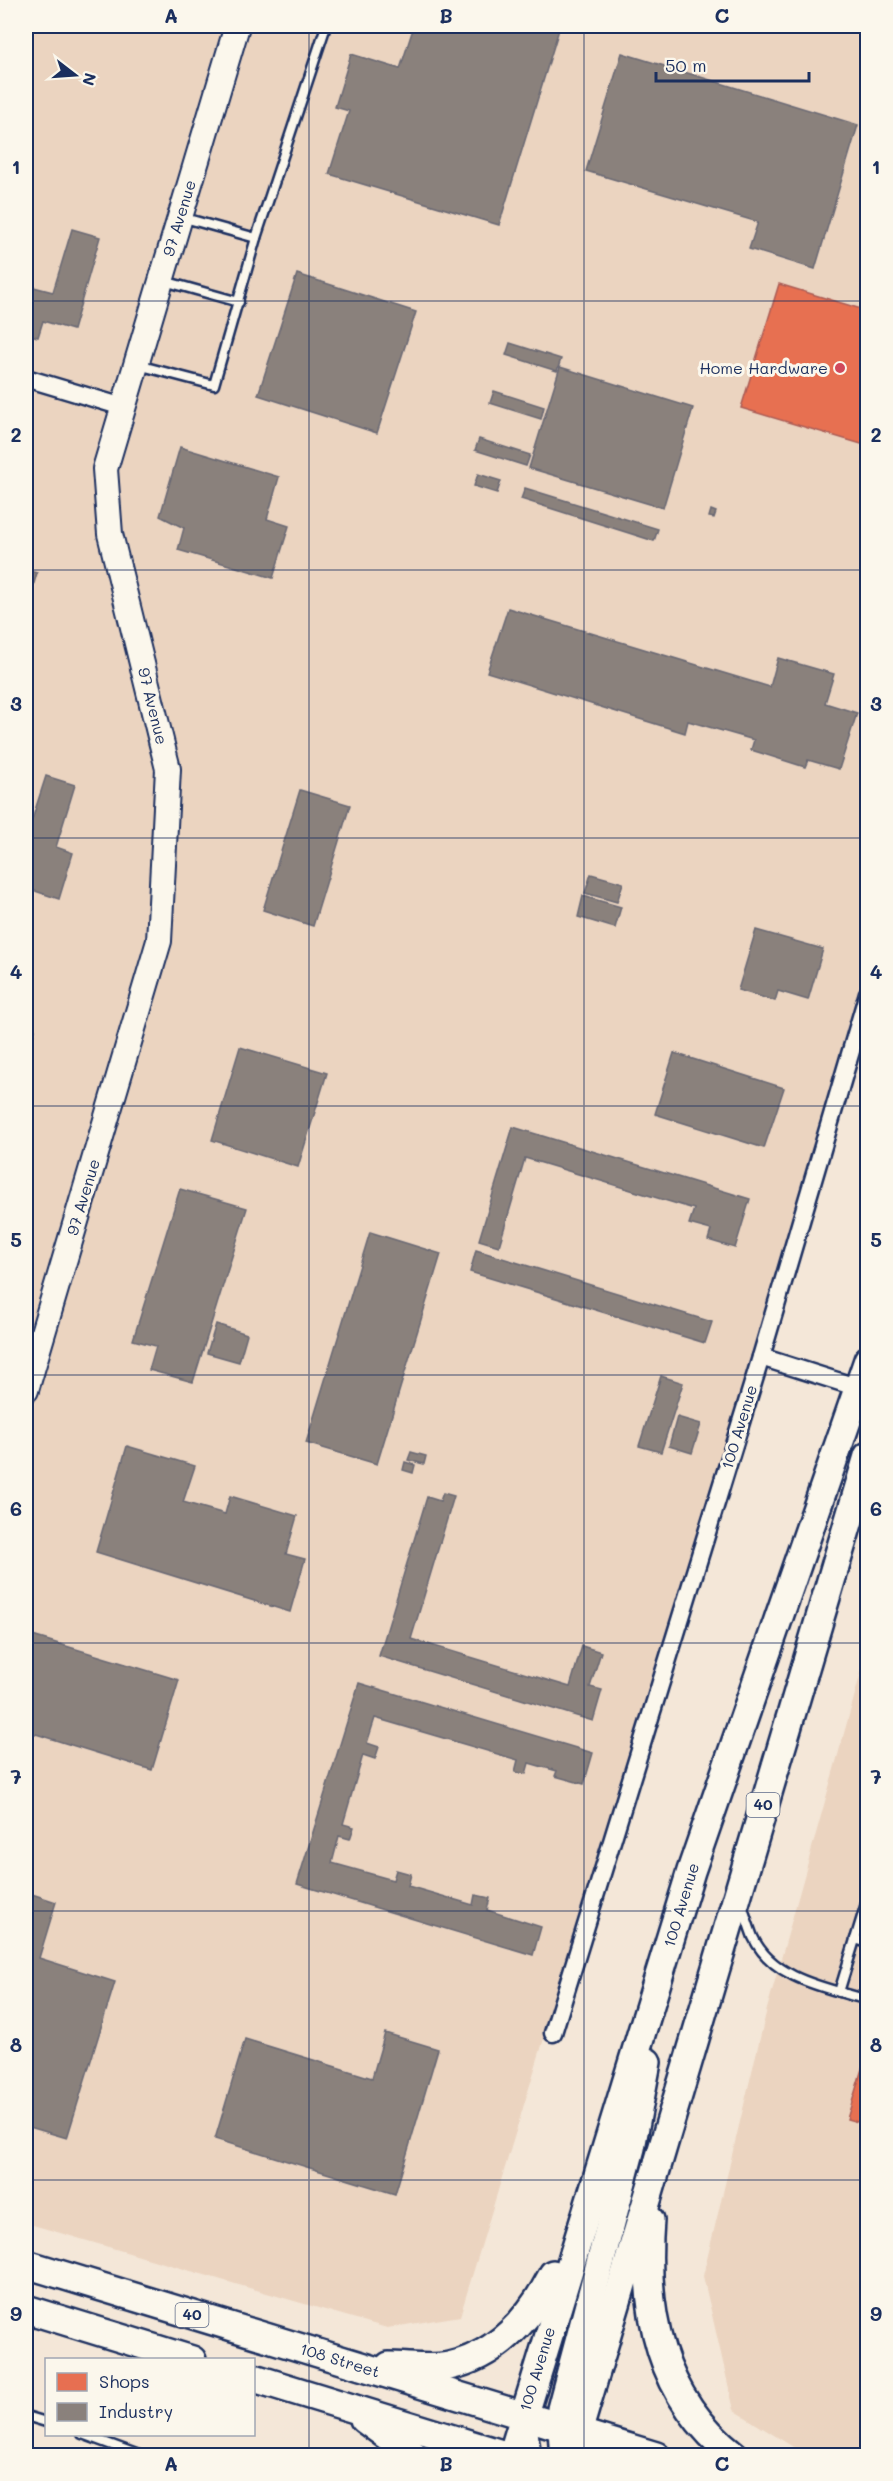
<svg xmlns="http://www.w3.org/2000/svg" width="893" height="2481" viewBox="0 0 893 2481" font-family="Mali,sans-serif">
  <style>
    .built { fill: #ebd4c0 }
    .shops { fill: #e76f51; stroke: #aa5c55; stroke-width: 1.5 }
    .industry { fill: #8a817c; stroke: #696873; stroke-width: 1.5 }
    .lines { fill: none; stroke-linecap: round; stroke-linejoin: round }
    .lane-casing { stroke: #1b2f5e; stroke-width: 13 }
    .street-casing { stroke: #1b2f5e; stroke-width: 21 }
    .secondary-casing { stroke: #1b2f5e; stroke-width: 28 }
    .primary-casing { stroke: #1b2f5e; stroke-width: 32 }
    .lane { stroke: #fbf7ec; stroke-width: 8 }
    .street { stroke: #fbf7ec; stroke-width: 16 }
    .secondary { stroke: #fbf7ec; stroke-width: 24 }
    .primary { stroke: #fbf7ec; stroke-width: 27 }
    .grid { fill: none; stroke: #1b2f5e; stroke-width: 1.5; stroke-opacity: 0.55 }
    .poi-dot { fill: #d1495b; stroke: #fbf7ec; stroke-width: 2 }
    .labels { text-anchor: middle; stroke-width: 6; stroke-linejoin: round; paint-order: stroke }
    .shield { fill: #fbf7ec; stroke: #5e6b89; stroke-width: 1.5 }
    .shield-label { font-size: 15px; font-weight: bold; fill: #1b2f5e }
    .street-label { font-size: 16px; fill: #1b2f5e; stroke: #fbf7ec }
    .poi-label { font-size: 16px; fill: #1b2f5e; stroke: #fbf7ec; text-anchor: end }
    .neatline { fill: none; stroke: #1b2f5e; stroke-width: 2 }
    .grid-label { font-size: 20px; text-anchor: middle; font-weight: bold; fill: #1b2f5e }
  </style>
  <rect width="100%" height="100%" fill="#f4e7d8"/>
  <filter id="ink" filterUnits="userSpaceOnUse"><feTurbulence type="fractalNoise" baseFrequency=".0167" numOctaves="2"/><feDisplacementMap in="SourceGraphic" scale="12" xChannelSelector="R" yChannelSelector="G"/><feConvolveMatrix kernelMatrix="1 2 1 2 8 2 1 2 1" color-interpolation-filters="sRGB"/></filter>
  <g filter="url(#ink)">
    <g class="built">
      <polygon points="26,26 867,26 867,972 460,2316 387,2328 26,2223"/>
      <polygon points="867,1651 867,2455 806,2455 734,2410 703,2276 767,2009"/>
    </g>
    <g class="shops">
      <polygon points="779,284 868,311 868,446 741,408"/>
      <polygon points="864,2062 868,2063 868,2125 847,2119"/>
    </g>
    <g class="industry">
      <polygon points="414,26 560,26 499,225 329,174 349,111 335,107 351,54 400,69"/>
      <polygon points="622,53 858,125 815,269 749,249 758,222 586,171"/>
      <polygon points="72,229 100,237 73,330 43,321 38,337 26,334 26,285 53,292"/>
      <polygon points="297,274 416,312 377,433 258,395"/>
      <polygon points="510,343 561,359 557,371 506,355"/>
      <polygon points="560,367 693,408 663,508 529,468"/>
      <polygon points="494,391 544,407 541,419 490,403"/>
      <polygon points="479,439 530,455 526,466 475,450"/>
      <polygon points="180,447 279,477 267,519 289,526 273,578 178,550 184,528 160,516"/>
      <polygon points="478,474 501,481 497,493 474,486"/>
      <polygon points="525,488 658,529 654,541 521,499"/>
      <polygon points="711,510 716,512 714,518 709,517"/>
      <polygon points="26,570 37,573 26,610"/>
      <polygon points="508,608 770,687 778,658 834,674 825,703 857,713 839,769 808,760 805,767 751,750 754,740 688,721 685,733 487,672"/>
      <polygon points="46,776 75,785 56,847 73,853 59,899 26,888 26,838"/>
      <polygon points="300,790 350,805 313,926 263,910"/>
      <polygon points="591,874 623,883 617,902 585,893"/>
      <polygon points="583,896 621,907 615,928 578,917"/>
      <polygon points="756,930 823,949 808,1000 778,991 775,1001 738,990"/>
      <polygon points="26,1027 35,1030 26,1061"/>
      <polygon points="240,1047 327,1073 298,1167 212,1140"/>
      <polygon points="674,1053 784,1088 764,1148 655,1114"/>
      <polygon points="513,1127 750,1199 735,1248 708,1240 711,1230 689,1224 694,1209 525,1158 499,1246 479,1240"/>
      <polygon points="180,1189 247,1208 193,1382 149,1370 156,1346 133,1340"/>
      <polygon points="370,1232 441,1254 377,1464 306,1443"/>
      <polygon points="476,1250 712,1322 705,1343 470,1272"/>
      <polygon points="216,1324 247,1334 239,1362 207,1353"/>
      <polygon points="661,1376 683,1383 661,1452 639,1446"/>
      <polygon points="677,1417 701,1424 692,1453 669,1446"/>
      <polygon points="127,1446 195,1466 183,1502 225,1514 230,1496 297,1516 286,1554 305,1559 290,1612 96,1552"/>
      <polygon points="411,1452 426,1456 424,1464 408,1460"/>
      <polygon points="405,1462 415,1465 413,1473 403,1470"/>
      <polygon points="443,1493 454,1496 411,1639 570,1687 582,1646 601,1652 590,1687 602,1690 593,1721 379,1656 427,1497 440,1501"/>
      <polygon points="26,1634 179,1680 152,1770 26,1731"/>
      <polygon points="359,1683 593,1753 584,1784 555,1776 557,1771 529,1763 526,1774 515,1772 518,1760 375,1718 367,1743 379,1747 375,1759 363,1755 343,1824 354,1827 350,1839 339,1836 332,1863 393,1880 396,1870 411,1874 408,1886 473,1905 475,1895 490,1898 487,1910 541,1927 533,1955 297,1884"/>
      <polygon points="26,1892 56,1902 39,1958 115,1982 67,2138 26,2126"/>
      <polygon points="385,2033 438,2049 395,2194 215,2139 245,2039 372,2078"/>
    </g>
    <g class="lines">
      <g class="lane-casing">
        <g id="lane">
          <polyline points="181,217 256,238"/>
          <polyline points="164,281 239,302"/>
          <polyline points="138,365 214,385 256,238 326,26"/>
          <path d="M742,1906c4,10 7,21 11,31 20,43 75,51 115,63"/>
          <polyline points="855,1939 868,1943"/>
          <polyline points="839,1992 868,1897"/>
          <polyline points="26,2416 46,2422"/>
          <polyline points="82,2434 142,2456"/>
        </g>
      </g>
      <g class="street-casing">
        <g id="street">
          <polyline points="26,378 123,407"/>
          <polyline points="761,1357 859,1388"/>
          <polyline points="553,2033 761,1357 868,993"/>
        </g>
      </g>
      <g class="secondary-casing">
        <g id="secondary">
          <polyline points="26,1390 159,941 168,769 110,534 105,469 237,26"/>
          <polyline points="523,2416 529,2456"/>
        </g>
      </g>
      <g class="primary-casing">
        <g id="primary">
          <path d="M650,2220c-7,92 9,177 85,236"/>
          <polyline points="26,2264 656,2456"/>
          <polyline points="26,2309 192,2360"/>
          <path d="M389,2366c19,0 42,4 60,0 50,-11 82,-49 104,-92"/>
          <polyline points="254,2378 508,2456"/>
          <polyline points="364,2419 415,2456"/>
          <polyline points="563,2445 561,2409 631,2148 647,2062"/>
          <polyline points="512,2456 691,1871 868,1360"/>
          <polyline points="571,2456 868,1456"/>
        </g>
      </g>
      <use href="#lane" class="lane"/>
      <use href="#street" class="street"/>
      <use href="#secondary" class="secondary"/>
      <use href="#primary" class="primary"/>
    </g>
  </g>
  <path class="grid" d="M309,26v2430M584,26v2430M26,301h842M26,570h842M26,838h842M26,1106h842M26,1375h842M26,1643h842M26,1911h842M26,2180h842"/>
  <circle class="poi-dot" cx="840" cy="368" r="6"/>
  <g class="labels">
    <g class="shield">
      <rect x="746.5" y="1793" width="33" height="24" rx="4.5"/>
      <rect x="175.5" y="2303" width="33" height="24" rx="4.5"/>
    </g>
    <g class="shield-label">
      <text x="763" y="1810">40</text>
      <text x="192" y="2320">40</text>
    </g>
    <g class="street-label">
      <text transform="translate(179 218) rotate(-73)" y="6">97 Avenue</text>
      <text transform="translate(153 706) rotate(76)" y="6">97 Avenue</text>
      <text transform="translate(83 1197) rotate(-73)" y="6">97 Avenue</text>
      <text transform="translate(739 1427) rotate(-73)" y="6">100 Avenue</text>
      <text transform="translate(681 1905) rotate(-73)" y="6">100 Avenue</text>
      <text transform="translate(340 2360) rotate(17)" y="6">108 Street</text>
      <text transform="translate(537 2369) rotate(-73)" y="6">100 Avenue</text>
    </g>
    <g class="poi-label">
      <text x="828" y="374">Home Hardware</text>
    </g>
  </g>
  <rect width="893" height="2481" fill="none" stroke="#fbf7ec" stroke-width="66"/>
  <rect x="45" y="2358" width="210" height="78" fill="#fbf7ec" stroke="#a1a7b3" stroke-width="1.5"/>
  <rect x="57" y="2373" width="30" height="18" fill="#e76f51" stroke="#a1a7b3" stroke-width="1.5"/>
  <text x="99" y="2388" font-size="18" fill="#1b2f5e">Shops</text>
  <rect x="57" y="2403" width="30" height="18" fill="#8a817c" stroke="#a1a7b3" stroke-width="1.5"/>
  <text x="99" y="2418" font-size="18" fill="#1b2f5e">Industry</text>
  <g transform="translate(75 75) rotate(107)" stroke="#fbf7ec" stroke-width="4.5" paint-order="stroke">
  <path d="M0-4.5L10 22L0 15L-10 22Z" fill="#1b2f5e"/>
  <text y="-9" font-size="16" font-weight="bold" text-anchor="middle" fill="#1b2f5e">N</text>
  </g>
  <path d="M656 72v9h153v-9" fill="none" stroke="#1b2f5e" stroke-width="3"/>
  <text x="665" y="72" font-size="18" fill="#1b2f5e" stroke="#fbf7ec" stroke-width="4.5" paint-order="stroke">50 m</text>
  <rect x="33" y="33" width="827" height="2415" class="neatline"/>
  <g class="grid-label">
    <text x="171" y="23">A</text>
    <text x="446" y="23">B</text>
    <text x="722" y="23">C</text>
    <text x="16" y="174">1</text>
    <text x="876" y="174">1</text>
    <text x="16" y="442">2</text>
    <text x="876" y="442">2</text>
    <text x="16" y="711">3</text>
    <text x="876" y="711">3</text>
    <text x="16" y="979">4</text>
    <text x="876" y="979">4</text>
    <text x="16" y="1247">5</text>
    <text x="876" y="1247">5</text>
    <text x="16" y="1516">6</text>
    <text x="876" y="1516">6</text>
    <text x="16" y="1784">7</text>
    <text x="876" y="1784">7</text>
    <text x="16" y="2052">8</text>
    <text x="876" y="2052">8</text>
    <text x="16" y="2321">9</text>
    <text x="876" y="2321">9</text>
    <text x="171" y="2471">A</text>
    <text x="446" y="2471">B</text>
    <text x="722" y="2471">C</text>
  </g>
</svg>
